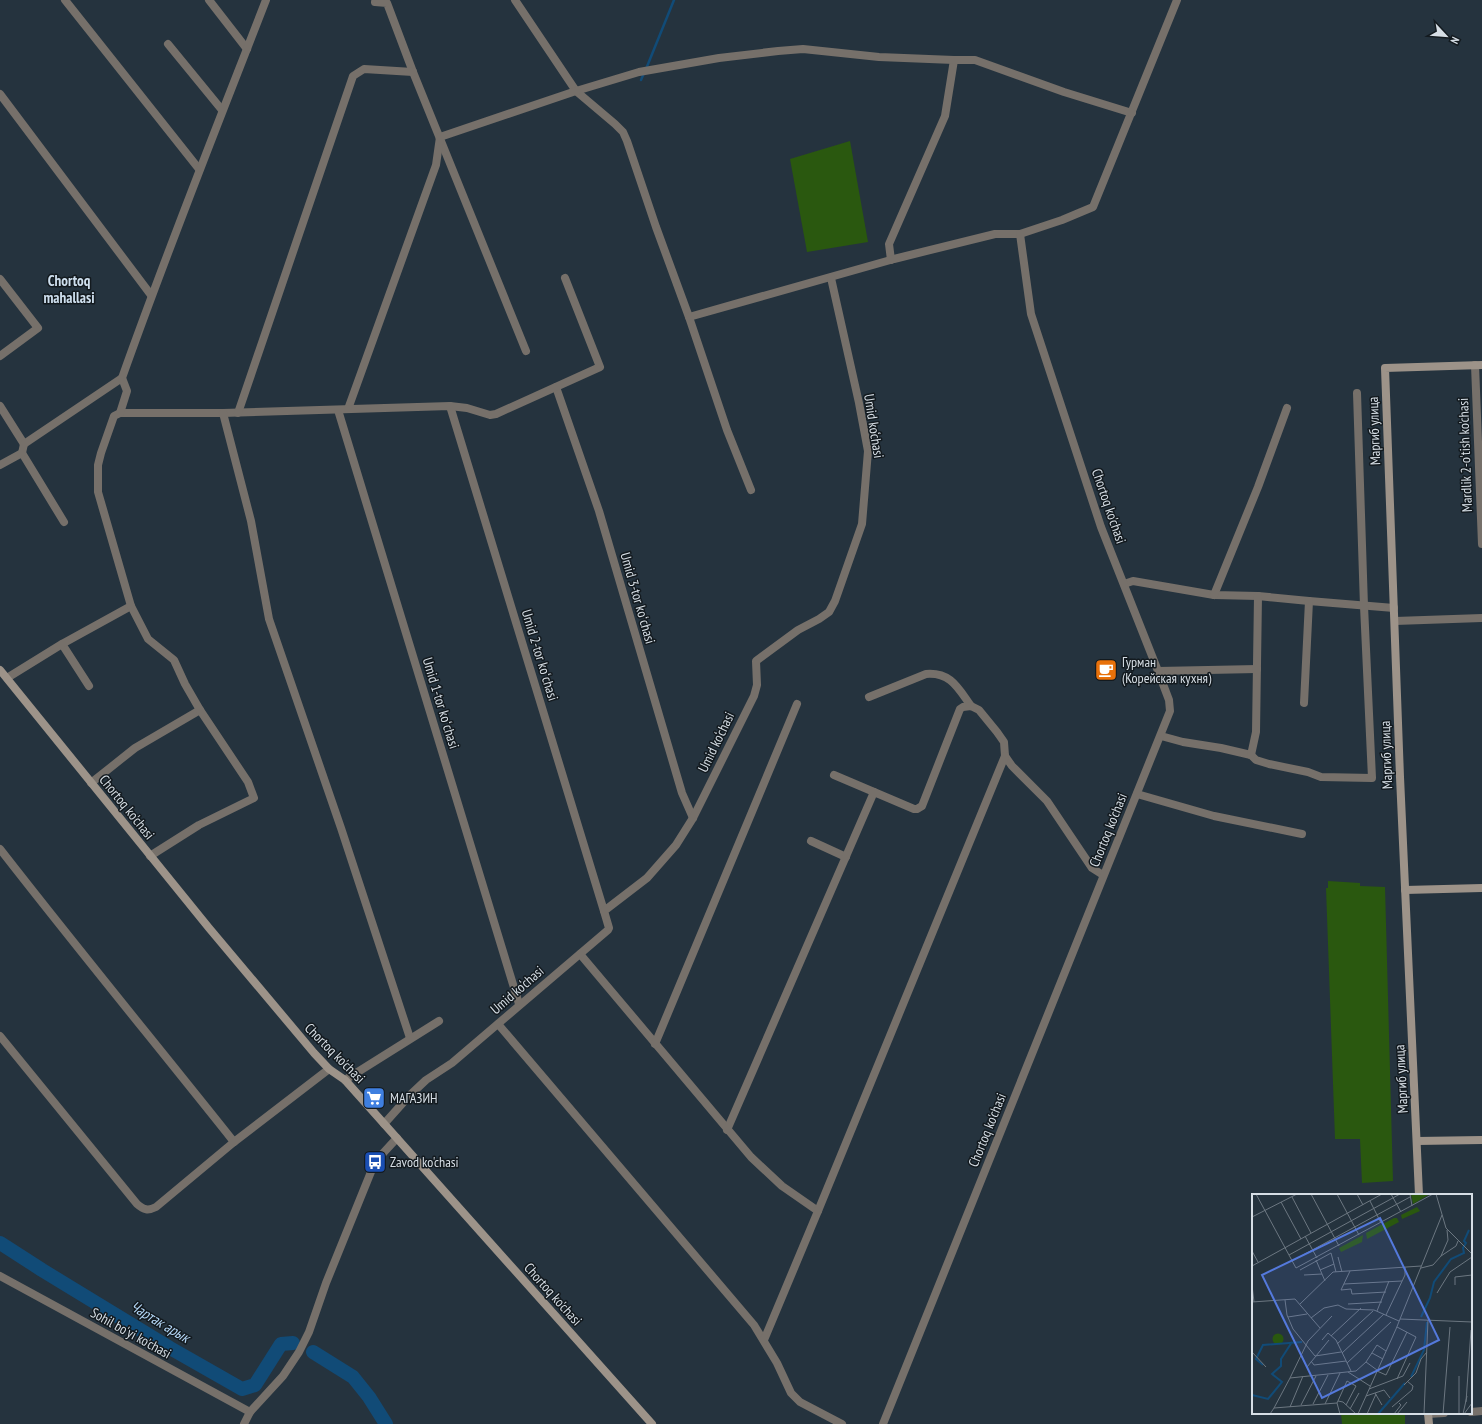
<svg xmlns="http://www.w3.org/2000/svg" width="1482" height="1424" viewBox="0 0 1482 1424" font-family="'PT Sans Narrow',sans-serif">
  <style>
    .green { fill: #2a580f }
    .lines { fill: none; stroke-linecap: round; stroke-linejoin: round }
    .stream { stroke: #114b77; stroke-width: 2.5 }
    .river { stroke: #114b77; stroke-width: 14 }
    .street { stroke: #76706a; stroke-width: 8 }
    .secondary { stroke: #9d9389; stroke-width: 8 }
    .labels { text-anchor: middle; stroke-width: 3; stroke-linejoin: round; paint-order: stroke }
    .street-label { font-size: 14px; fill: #d6dee5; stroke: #131a1f }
    .poi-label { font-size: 14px; fill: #d6dee5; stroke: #131a1f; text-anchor: start }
    .neighbourhood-label { font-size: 15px; font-weight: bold; fill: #cedfee; stroke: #131a1f }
    .water-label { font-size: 15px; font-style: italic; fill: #b4d7f7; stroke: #131a1f }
    .inset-river { fill: none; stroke: #114b77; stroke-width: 2 }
    .inset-road { fill: none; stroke: #6c7781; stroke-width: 1 }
    .view { fill: #5479dc; fill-opacity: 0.15; stroke: #5479dc; stroke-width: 2 }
    .inset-edge { fill: none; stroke: #d6dee5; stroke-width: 2 }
  </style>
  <rect width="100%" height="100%" fill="#25333e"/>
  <g class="green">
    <polygon points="850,141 868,242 807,252 790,159"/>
    <polygon points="1328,881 1360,883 1360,886 1385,887 1393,1181 1362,1183 1360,1139 1335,1139 1326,888 1328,888"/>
    <polygon points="1341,1413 1405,1413 1405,1424 1342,1424"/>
  </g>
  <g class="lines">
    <g class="stream">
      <polyline points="646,69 674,0"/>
      <polyline points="641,80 644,73"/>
    </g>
    <g class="river">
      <polyline points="0,1243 42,1270 170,1348 242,1389 255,1385 281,1344 293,1343"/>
      <polyline points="313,1352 353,1377 369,1397 386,1424"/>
    </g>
    <g class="street">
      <polyline points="65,0 199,169"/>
      <polyline points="209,0 247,49"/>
      <polyline points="515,0 576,91 615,124 623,132 627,141 656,227 689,317 727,430 751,490"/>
      <polyline points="375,2 387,3 413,72 526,351"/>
      <polyline points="168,44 222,110"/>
      <polyline points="0,94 151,295"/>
      <polyline points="891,260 889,244 945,116 954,60"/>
      <polyline points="0,279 38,328 0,356"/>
      <polyline points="689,317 894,259 995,234 1020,234 1062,220 1093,207 1177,0"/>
      <polyline points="1475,365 1482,544"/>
      <polyline points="556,387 599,511 682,793 693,818"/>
      <polyline points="0,406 24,444"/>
      <polyline points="450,406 604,911"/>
      <polyline points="348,409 436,165 440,137 576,91 639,72 719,58 778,51 803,49 879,57 954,60 975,60 1064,92 1132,113"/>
      <polyline points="338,410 519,1004"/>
      <polyline points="120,413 223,413 450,406 467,408 490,415 496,414 600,367 565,278"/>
      <polyline points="223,413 251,521 269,619 341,828 410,1038"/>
      <polyline points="238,413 353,76 364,69 413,72"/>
      <polyline points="22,453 64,522"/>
      <polyline points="0,465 22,453 24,444 122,378"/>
      <polyline points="1124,584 1133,581 1214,595 1258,596 1309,601 1394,608"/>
      <polyline points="1214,595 1258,487 1287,408"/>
      <polyline points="1395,621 1482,618"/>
      <polyline points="62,644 89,686"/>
      <polyline points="1158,671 1257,669"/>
      <polyline points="7,678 62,644 131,606"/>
      <path d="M869,697l57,-23c25,-2 32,14 45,32"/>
      <polyline points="1304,703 1309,601"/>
      <polyline points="1161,736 1183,742 1221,748 1251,755 1256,760 1269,764 1308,772 1321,777 1372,778 1364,606 1357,393"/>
      <polyline points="1251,755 1256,732 1258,596"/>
      <polyline points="834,775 874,792"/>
      <polyline points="91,783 135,748 200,710"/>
      <polyline points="1137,794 1214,816 1302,834"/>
      <polyline points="811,841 846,857"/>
      <path d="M0,849c77,99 156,195 234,293"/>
      <path d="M150,856l49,-31 55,-27 -6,-16 -48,-72 -15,-26 -11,-24 -26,-21 -17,-33 -33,-114v-27l3,-12 13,-37 6,-3 7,-22 -5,-13c45,-127 95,-252 144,-378"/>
      <polyline points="580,954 751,1157 782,1186 818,1211"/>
      <polyline points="498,1024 754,1325 777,1363 791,1393 800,1402 842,1424"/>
      <path d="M0,1036l137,168c7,6 11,7 19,3l78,-65 95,-73"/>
      <polyline points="655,1044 797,704"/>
      <polyline points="345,1080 439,1021"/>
      <polyline points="384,1124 409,1096 426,1080 452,1063 608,930 609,928 604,911 647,878 676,845 693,818 754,696 757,685 756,661 798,630 819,619 829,612 835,601 862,524 868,451 859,403 831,278"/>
      <polyline points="727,1130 874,792 914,809 917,809 922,806 960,709 963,707 971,706 979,710 997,732 1004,742 1005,756 1012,766 1047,801 1092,868 1103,875"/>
      <polyline points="0,1276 250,1412"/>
      <polyline points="764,1340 818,1211 1005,756"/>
      <polyline points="1471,1412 1482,1411"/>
      <polyline points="1428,1414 1444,1413"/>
      <polyline points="244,1424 250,1412 283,1376 299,1352 309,1332 326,1283 375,1162 397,1138"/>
      <polyline points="883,1424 1170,711 1169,700 1158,671 1101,527 1031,314 1020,234"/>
    </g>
    <g class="secondary">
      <polyline points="0,670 209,928 314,1053 329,1069 345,1080 652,1424"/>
      <polyline points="1405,890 1482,888"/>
      <polyline points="1417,1141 1482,1140"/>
      <polyline points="1419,1195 1400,777 1385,368 1482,365"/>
      <polyline points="1428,1413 1429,1424"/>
    </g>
  </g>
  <defs>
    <g id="cafe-square" transform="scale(1.15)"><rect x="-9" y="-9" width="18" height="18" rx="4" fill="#e8710a" stroke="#131a1f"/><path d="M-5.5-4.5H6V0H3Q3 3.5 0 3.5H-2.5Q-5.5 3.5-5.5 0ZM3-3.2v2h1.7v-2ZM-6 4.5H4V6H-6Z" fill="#fff"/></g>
    <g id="supermarket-square" transform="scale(1.15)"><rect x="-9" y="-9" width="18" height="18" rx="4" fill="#3f7fe0" stroke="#131a1f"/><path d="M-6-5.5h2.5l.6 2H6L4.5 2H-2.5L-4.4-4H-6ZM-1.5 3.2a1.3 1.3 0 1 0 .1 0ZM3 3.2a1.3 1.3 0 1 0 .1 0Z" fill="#fff"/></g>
    <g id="bus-square" transform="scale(1.15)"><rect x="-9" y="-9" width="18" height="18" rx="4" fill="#1a4fb4" stroke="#131a1f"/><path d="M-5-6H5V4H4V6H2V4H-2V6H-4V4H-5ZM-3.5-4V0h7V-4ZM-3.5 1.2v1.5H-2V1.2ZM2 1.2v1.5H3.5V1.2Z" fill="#fff"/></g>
  </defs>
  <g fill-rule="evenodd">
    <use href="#cafe-square" x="1106" y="670"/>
    <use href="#supermarket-square" x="374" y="1098"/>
    <use href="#bus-square" x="375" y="1162"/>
  </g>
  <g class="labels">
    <g class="street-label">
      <text transform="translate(874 426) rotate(81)" y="5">Umid ko‘chasi</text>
      <text transform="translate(1374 431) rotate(-92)" y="5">Маргиб улица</text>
      <text transform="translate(1465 455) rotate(-92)" y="5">Mardlik 2-o'tish ko'chasi</text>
      <text transform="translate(1109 506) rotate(71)" y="5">Chortoq ko'chasi</text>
      <text transform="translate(638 598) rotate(74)" y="5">Umid 3-tor koʻchasi</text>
      <text transform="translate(540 655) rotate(73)" y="5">Umid 2-tor koʻchasi</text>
      <text transform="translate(441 703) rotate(73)" y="5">Umid 1-tor koʻchasi</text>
      <text transform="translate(716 742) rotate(-64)" y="5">Umid ko‘chasi</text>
      <text transform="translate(1386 755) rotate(-92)" y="5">Маргиб улица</text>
      <text transform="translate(127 807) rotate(51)" y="5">Chortoq ko'chasi</text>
      <text transform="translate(1108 830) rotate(-68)" y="5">Chortoq ko'chasi</text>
      <text transform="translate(517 990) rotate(-41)" y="5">Umid ko‘chasi</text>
      <text transform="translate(335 1053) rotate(45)" y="5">Chortoq ko'chasi</text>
      <text transform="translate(1401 1079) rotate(-93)" y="5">Маргиб улица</text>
      <text transform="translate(987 1130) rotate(-68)" y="5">Chortoq ko'chasi</text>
      <text transform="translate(553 1294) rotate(48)" y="5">Chortoq ko'chasi</text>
      <text transform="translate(131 1333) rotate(29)" y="5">Sohil bo'yi ko'chasi</text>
    </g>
    <g class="poi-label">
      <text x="1122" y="667">Гурман<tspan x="1122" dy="16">(Корейская кухня)</tspan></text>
      <text x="390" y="1103">МАГАЗИН</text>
      <text x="390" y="1167">Zavod ko'chasi</text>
    </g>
    <g class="neighbourhood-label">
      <text x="69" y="286">Chortoq<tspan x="69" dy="17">mahallasi</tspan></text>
    </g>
    <g class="water-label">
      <text transform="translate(160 1322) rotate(31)" y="5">Чартак арык</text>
    </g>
  </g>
  <g transform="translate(1252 1194)">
    <rect width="220" height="220" fill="#25333e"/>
    <path d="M159,0h19l-17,10zM165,13l3,4 -18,8 -1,-4zM142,24h3l2,4 -32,17 -1,-6zM111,41l-1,7 -21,10 -2,-4zM20.5 145a5.5 5.5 0 1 1 11 0a5.5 5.5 0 1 1-11 0Z" fill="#2a580f"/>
    <path class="inset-river" d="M169,123l9,-19 4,-16 17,-23 13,-6 -1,-5 3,-5 -2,-2 5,-11M11,171l-7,-6 7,-14 39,-3M159,183l13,-27 3,-28M0,201l16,4 14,-17 -10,-8 9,-8v-7l11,-17M126,220l27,-31"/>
    <path class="inset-road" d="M4,0l40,74 137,-74M59,0l28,52M85,0l22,41M105,0l6,11M139,0l10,18M158,0l2,12M184,0l10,34 26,26M40,3l19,36M118,7l11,22M29,8l20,37M0,23l45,-23M53,42l12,22M0,57l6,11M37,61l111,-61M189,62l15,-10 2,-5M86,63l4,15M64,66l9,21M40,67l118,-64M0,72l130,-72M169,74l12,-3 8,-9 7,-16 -1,-10M48,76l31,-17 5,19M68,76l14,-6M98,77l-9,19 10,-1 1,5 34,-2M52,81l18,-1M92,90l58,-3M0,91l2,17M203,91v-8l17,-2M185,99l13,-21 22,-15M33,106l2,15 6,14 22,27 26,-4M0,108l43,-3 25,29M48,110l33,-32 88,-6M96,110l34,-2M125,117l12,-30M134,121l19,-40v-8M36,123l19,-3M59,124l13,-10 14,-3 8,4 28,1 25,11M148,125l72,3M79,142l30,-28M70,146l6,-7 8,7 15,31M85,150l36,-33M0,158l14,15M90,159l42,-39M120,159l11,6M59,167l3,4 32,-4M114,168l11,8M95,169l44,-41M55,173l22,-27M125,177l9,4 21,-43M96,178l22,14M207,182v38M38,184l18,-37 24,-25M145,185l19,-42 -19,-10M152,191l12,-12 5,-14 6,-7M117,195l34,-13 7,-13M123,199l7,12M114,202l18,-6 6,8M86,207l5,1 13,12M214,208l5,-72M61,210l15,-29M73,210l15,-31M49,211l15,-29M38,213l13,-31M140,213l20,-17 1,-4 -6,-5M22,214l16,-30 66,-7 10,-9 11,-17 9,6M98,215l9,-16M18,220l4,-6 63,-5M88,220l-3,-11 10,-22 9,5 -10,19M106,220l38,-85 46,-114M115,220l9,-20M142,220l7,-9 -2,-2M145,220l10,-12M172,220l4,-94M191,220l7,-87M211,220l4,-18M212,220l8,-11"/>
    <path class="view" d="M128,24l59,122 -117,58 -60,-123z"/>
    <rect width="220" height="220" class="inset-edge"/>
  </g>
  <g transform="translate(1446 36) rotate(116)" stroke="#131a1f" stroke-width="3" paint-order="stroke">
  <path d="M0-3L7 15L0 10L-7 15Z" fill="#d6dee5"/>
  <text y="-6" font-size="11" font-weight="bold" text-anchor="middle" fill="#d6dee5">N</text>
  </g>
</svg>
